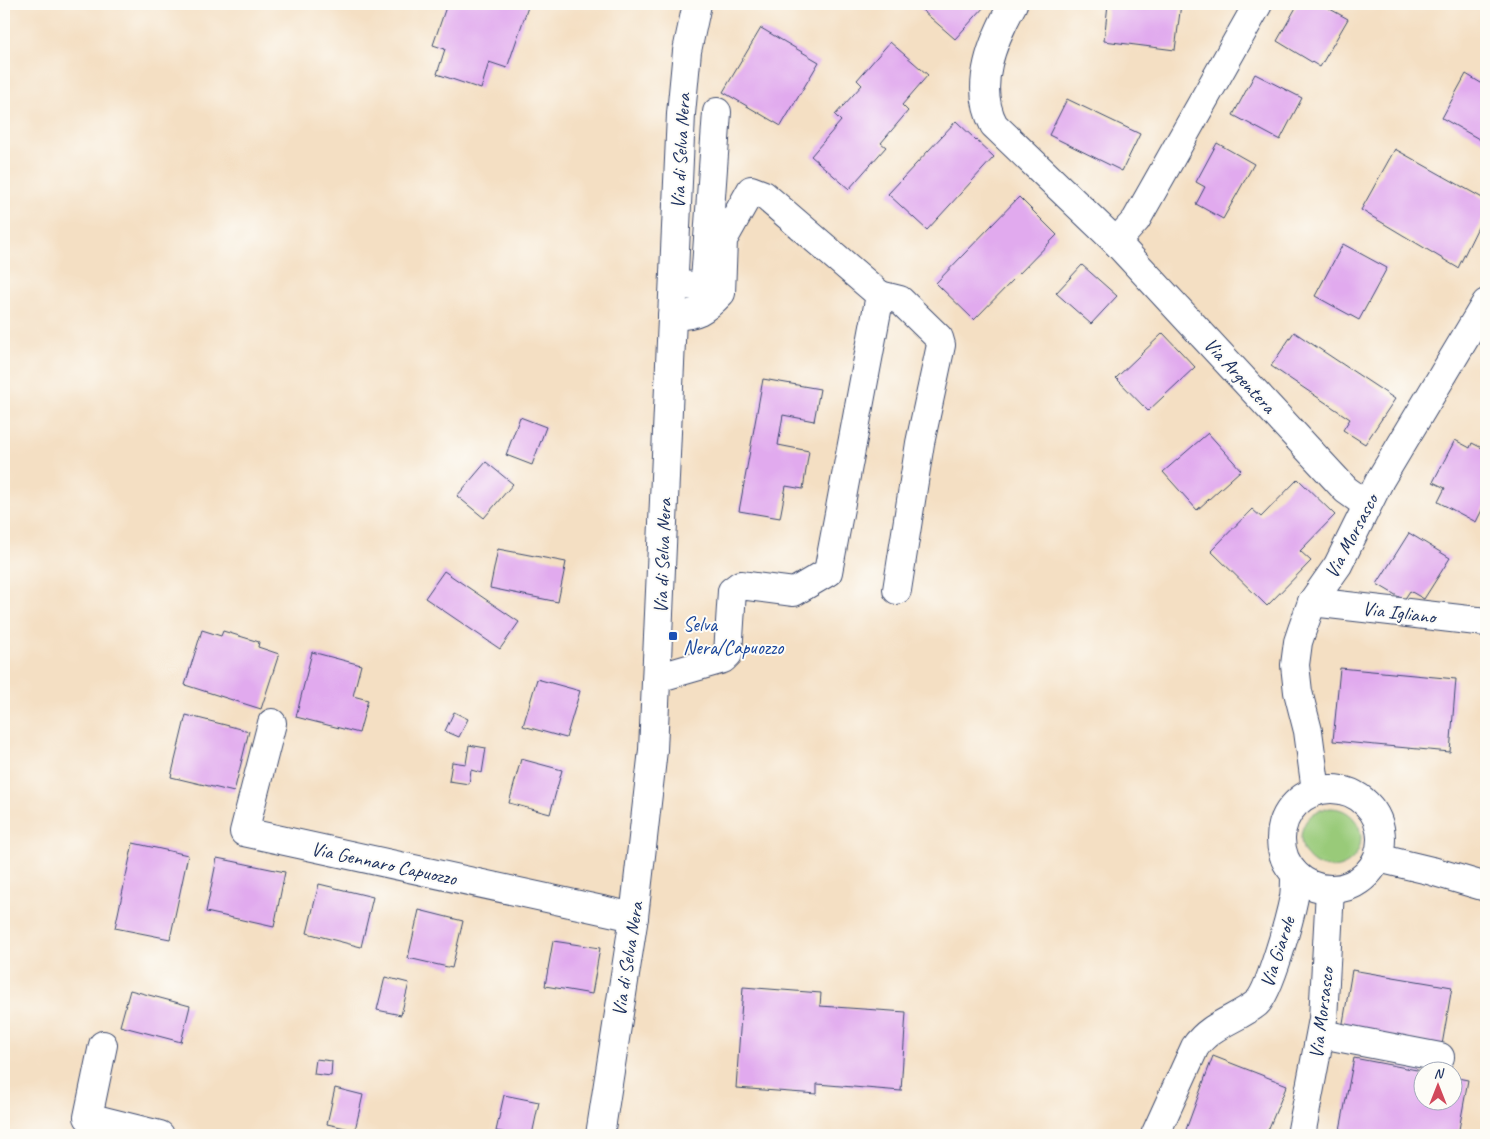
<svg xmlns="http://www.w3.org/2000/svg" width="1490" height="1139" viewBox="0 0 1490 1139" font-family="Caveat,sans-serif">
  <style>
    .green { fill: #99ca79; stroke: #5a7c6c }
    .building { fill: #e1aaee }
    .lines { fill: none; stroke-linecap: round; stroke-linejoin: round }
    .minor-casing { stroke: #3c496d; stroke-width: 30 }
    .minor { stroke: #fff; stroke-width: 28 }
    .transit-dot { fill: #1a4fb4; stroke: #fdfcf7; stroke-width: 2 }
    .labels { text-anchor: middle; stroke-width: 4; stroke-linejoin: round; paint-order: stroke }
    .street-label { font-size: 20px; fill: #1b2f5e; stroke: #fdfcf7 }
    .transit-label { font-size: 20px; fill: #164399; stroke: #fdfcf7; text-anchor: start }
  </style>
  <rect width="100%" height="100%" fill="#fdfcf7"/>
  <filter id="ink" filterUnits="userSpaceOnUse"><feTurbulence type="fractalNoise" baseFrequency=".02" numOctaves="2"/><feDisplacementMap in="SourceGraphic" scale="10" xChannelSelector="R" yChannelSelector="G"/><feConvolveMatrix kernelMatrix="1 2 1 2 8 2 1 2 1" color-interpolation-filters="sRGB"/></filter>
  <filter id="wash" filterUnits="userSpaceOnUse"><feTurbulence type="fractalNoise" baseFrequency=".0096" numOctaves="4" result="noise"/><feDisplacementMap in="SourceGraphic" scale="20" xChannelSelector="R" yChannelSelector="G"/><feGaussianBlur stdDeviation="1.12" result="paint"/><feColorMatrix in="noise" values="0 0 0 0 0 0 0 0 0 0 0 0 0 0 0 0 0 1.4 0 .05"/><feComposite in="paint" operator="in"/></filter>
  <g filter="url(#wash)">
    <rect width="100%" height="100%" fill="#f4dfc3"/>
    <circle class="green" cx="1331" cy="838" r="30"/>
    <g id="blocks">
      <g class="building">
        <polygon points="447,4 529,4 507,68 489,62 481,89 437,74 445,49 433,45"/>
        <polygon points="915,4 983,4 985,6 955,39"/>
        <polygon points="1108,4 1181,4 1175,50 1104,41"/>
        <polygon points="1298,4 1321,4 1348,19 1320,67 1277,41"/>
        <polygon points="761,28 819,62 781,126 723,92"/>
        <polygon points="890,42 928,75 902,105 908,111 881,143 886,147 849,189 811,156 841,121 835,115 862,85 857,80"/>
        <polygon points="1255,74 1302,98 1280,140 1233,115"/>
        <polygon points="1466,74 1486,86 1486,143 1442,118"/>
        <polygon points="1067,99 1140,134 1122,171 1049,135"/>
        <polygon points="956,121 994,157 927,230 888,194"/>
        <polygon points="1217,143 1254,164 1223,219 1196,204 1205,187 1196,182"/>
        <polygon points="1395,149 1486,200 1486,211 1458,268 1361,210"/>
        <polygon points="1019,197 1057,235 974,320 936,283"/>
        <polygon points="1343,244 1387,268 1359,320 1315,296"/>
        <polygon points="1082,265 1117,296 1091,324 1056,293"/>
        <polygon points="1294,332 1395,399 1365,444 1343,430 1350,419 1271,366"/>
        <polygon points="1163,333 1195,367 1148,411 1116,378"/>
        <polygon points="763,379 820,389 814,421 783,415 778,445 809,451 803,489 786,486 780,518 739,511"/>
        <polygon points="520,417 546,427 532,465 506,455"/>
        <polygon points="1208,433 1241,470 1197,510 1163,472"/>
        <polygon points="1455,440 1470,448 1472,443 1486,450 1486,502 1476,522 1438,502 1445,488 1433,482"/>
        <polygon points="486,462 513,484 484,518 457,496"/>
        <polygon points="1298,479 1335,515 1300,551 1311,561 1267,606 1211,551 1252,509 1261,517"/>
        <polygon points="1409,533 1450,558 1424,599 1410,591 1404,600 1377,584"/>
        <polygon points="498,549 566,562 558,602 490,588"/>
        <polygon points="444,571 519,622 500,649 425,598"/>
        <polygon points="202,630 221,636 223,631 259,642 258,647 279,654 261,709 185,685"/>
        <polygon points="312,652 361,665 353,696 368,700 359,733 296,717"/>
        <polygon points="1340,668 1456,679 1450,752 1333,741"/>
        <polygon points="537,679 580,691 566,738 523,726"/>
        <polygon points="454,712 468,719 459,737 445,731"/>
        <polygon points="186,715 249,731 234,792 171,777"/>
        <polygon points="469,745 486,748 482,773 471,770 469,784 449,781 452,762 466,764"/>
        <polygon points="521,759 562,770 550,814 509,803"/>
        <polygon points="133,843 188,855 170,939 115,928"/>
        <polygon points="217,858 285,872 274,927 206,912"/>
        <polygon points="319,884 373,897 361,947 307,933"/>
        <polygon points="419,910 463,921 452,968 408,958"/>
        <polygon points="553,941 600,948 592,994 545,986"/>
        <polygon points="1352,970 1452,987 1442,1045 1342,1029"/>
        <polygon points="385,977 409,983 401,1015 377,1010"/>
        <polygon points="743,987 821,993 820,1006 906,1012 901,1091 817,1084 817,1094 736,1088"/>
        <polygon points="130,990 190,1006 181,1042 120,1026"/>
        <polygon points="1213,1056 1287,1085 1266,1135 1184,1135"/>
        <polygon points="1354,1058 1422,1071 1422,1102 1452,1102 1452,1077 1468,1080 1458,1135 1339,1135"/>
        <polygon points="316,1059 332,1061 331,1076 314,1074"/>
        <polygon points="335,1088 363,1095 355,1130 327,1124"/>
        <polygon points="504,1095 539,1102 532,1135 518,1135 496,1131"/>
      </g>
    </g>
  </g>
  <g filter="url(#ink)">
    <use href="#blocks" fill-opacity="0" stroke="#3c496d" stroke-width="1"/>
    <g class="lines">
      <g class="minor-casing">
        <g id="minor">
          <path d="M1013,4c-20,36 -40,82 -19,121l122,117 230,248 21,15"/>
          <polyline points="1116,242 1136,220 1258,4"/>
          <polyline points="674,285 701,286 705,281 717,112"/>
          <polyline points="880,295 900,300 939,338 941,345 920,443 897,590"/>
          <polyline points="1312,602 1486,622"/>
          <path d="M657,678l66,-19 5,-5 4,-63 8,-6 54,7 34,-20 52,-277 -116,-100 -13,-5 -28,50 -2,53c-17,18 -24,22 -49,23"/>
          <polyline points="272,723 244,832 634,917"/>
          <circle cx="1331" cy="839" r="50"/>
          <polyline points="1316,791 1308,731 1298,692 1295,665 1298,642 1302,630 1312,602 1338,565 1380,480 1486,303"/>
          <polyline points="1378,858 1432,871 1486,887"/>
          <polyline points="1321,1034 1440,1057"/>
          <polyline points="103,1045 88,1117 160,1135"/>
          <polyline points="600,1135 634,917 653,750 681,114 687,51 697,4"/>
          <path d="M1155,1135l40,-88c16,-23 41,-27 62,-44 13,-12 33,-86 37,-106 1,-7 1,-15 1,-23"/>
          <polyline points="1301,1135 1323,1019 1330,890"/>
        </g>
      </g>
      <use href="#minor" class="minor"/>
    </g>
  </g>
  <rect class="transit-dot" x="668" y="631" width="10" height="10" rx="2.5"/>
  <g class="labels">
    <g class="street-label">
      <text transform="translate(680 151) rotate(-87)" y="7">Via di Selva Nera</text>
      <text transform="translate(1240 375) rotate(47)" y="7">Via Argentera</text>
      <text transform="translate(1351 536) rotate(-62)" y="7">Via Morsasco</text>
      <text transform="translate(662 556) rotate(-88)" y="7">Via di Selva Nera</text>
      <text transform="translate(1399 612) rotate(7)" y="7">Via Igliano</text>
      <text transform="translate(384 863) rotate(12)" y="7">Via Gennaro Capuozzo</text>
      <text transform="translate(1277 952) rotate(-72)" y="7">Via Giarole</text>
      <text transform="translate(627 959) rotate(-81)" y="7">Via di Selva Nera</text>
      <text transform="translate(1321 1013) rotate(-83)" y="7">Via Morsasco</text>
    </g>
    <g class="transit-label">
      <text x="683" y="631">Selva<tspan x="683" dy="23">Nera/Capuozzo</tspan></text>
    </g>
  </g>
  <rect width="1490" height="1139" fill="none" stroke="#fdfcf7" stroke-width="20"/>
  <g transform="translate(1438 1086)"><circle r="24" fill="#fdfcf7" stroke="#a3aaba"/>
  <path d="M0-4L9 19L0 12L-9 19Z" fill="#d1495b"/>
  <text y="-8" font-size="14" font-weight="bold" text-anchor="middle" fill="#1b2f5e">N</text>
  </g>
</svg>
